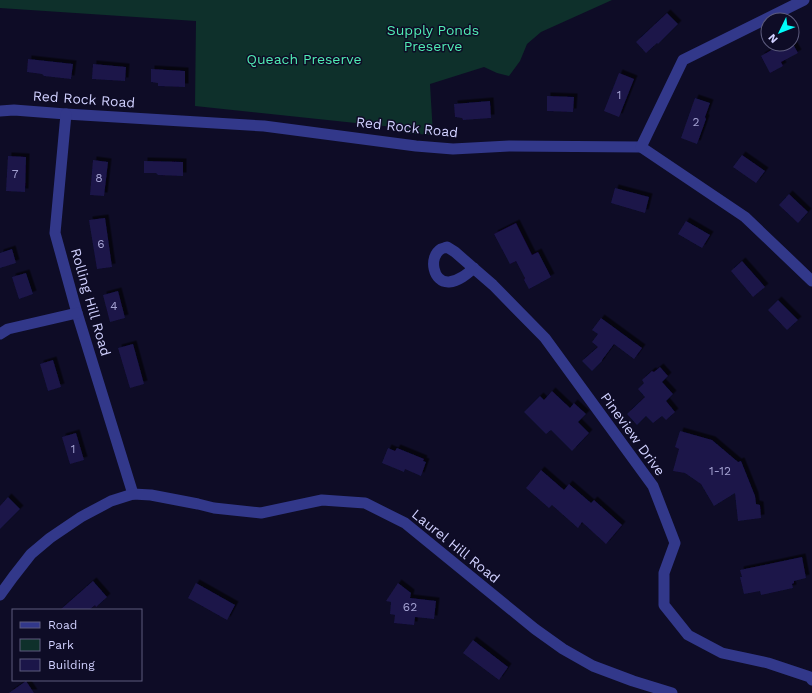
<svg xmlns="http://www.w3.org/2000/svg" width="812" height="693" viewBox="0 0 812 693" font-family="'Work Sans',sans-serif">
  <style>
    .green { fill: #0e302b }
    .building { fill: #1b1649; filter: url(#shadow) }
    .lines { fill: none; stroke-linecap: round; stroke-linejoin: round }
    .street { stroke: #32388a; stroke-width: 11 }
    .labels { text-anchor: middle; stroke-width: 3; stroke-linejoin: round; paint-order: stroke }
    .number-label { font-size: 12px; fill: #a4a2d2 }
    .park-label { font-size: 14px; fill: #50ecb3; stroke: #0e0c26 }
    .street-label { font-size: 14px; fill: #d1d1ff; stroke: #0e0c26 }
  </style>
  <defs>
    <filter id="shadow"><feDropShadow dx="3.5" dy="-3.5" stdDeviation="0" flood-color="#0009"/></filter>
  </defs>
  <rect width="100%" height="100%" fill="#0e0c26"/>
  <polygon class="green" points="0,0 612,0 541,32 527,44 520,61 509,76 497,73 484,67 430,84 433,135 404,133 403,128 195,106 196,21 0,8"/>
  <g class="building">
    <polygon points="667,13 678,24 658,44 657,43 646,53 636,42"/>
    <polygon points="782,44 793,44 798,53 781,62 783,66 770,73 761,56"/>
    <polygon points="28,59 73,64 71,79 44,76 42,74 27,72"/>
    <polygon points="93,64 126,67 125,81 92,79"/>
    <polygon points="151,69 185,71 185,87 158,86 158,83 151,82"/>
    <polygon points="619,73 634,79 619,117 604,111"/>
    <polygon points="547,96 574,97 573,112 547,111"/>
    <polygon points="695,98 710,103 705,117 706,119 697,144 681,138"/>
    <polygon points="490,101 491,118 463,120 462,118 455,117 454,104"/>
    <polygon points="742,155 765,171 756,183 733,167"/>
    <polygon points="8,156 26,157 25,192 6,191"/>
    <polygon points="93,160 108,162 104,196 90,195"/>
    <polygon points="144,161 183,162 183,176 158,175 156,173 144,173"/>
    <polygon points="615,188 649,197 645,213 611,203"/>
    <polygon points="789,194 808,212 798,223 779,205"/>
    <polygon points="105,218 112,267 97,269 89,220"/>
    <polygon points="686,221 710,235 702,248 678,234"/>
    <polygon points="516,223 532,255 538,252 551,277 529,289 524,280 525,278 516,261 510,264 494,234"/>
    <polygon points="12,249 16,263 0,268 0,253"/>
    <polygon points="742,261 765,287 753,297 731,271"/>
    <polygon points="26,273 33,294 19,299 12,277"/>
    <polygon points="118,291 125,318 110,322 103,295"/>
    <polygon points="778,300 798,320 787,330 768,310"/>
    <polygon points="601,318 642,348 634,359 614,344 602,360 602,361 592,371 582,361 598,347 592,342 598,334 592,330"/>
    <polygon points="133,344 144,384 130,388 118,348"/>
    <polygon points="53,360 61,387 48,391 40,364"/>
    <polygon points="660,367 668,376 662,382 673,394 666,401 675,412 666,420 662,416 653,423 646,416 637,425 627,414 645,397 638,389 644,383 642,380 652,371 654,372"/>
    <polygon points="552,391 570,408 574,403 586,414 578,422 589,433 572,451 551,430 546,434 524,412 540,396 544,400"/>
    <polygon points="680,431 712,440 738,462 741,461 755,496 756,504 760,505 761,518 738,521 735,493 714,506 701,484 685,473 673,471 679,449 675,447"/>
    <polygon points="76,433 84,460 70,464 62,437"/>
    <polygon points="388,448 395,451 397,448 424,459 423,461 426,462 421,476 405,469 404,472 382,463"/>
    <polygon points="541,470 564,490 569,484 591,503 594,500 622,525 606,544 582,522 578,528 552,505 549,508 526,488"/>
    <polygon points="8,497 20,509 0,529 0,506"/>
    <polygon points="802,557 806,578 794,581 794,583 792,584 793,588 761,595 760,591 744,594 740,577 742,577 740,570"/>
    <polygon points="93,581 107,597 96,607 95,605 89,610 60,610"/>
    <polygon points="196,583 235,605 227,620 188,598"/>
    <polygon points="398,583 411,593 410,598 436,601 434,619 415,617 414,625 394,623 395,615 390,614 391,602 386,601"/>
    <polygon points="473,640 508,667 499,680 463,653"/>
    <polygon points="26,681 34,693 9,693"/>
  </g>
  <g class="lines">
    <g class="street">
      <polyline points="0,111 14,110 66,114 264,126 416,146 453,149 509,146 641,147 745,217 812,281"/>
      <polyline points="66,114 55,233 77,313 133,494"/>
      <polyline points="641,147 683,60 804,0"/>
      <path d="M474,268c-7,6 -15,13 -25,14 -16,1 -21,-25 -8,-33 2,-1 4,-1 6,-2l8,5 38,33 52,53 108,148 22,57 -11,30v32l24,30 34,18 46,10 42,14 2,3"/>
      <polyline points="0,334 8,329 77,313"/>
      <polyline points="0,595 13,577 31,554 50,538 81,517 111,501 133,494 151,495 198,504 214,508 261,513 322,500 365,503 405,523 535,629 563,649 593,666 633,681 672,693"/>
    </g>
  </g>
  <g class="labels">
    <g class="number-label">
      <text x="619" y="99">1</text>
      <text x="696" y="126">2</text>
      <text x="15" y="178">7</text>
      <text x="99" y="182">8</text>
      <text x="101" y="248">6</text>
      <text x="114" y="310">4</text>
      <text x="73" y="453">1</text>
      <text x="720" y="475">1-12</text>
      <text x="410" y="611">62</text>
    </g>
    <g class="park-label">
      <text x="433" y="35">Supply Ponds<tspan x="433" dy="16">Preserve</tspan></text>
      <text x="304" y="64">Queach Preserve</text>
    </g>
    <g class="street-label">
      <text transform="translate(84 99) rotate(4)" y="5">Red Rock Road</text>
      <text transform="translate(407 127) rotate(6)" y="5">Red Rock Road</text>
      <text transform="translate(91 302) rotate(74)" y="5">Rolling Hill Road</text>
      <text transform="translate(633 434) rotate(54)" y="5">Pineview Drive</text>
      <text transform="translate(456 546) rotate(39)" y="5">Laurel Hill Road</text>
    </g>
  </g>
  <rect x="12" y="609" width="130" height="72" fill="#0e0c26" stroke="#5c5b7d"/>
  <rect x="20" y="622" width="20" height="6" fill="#32388a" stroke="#5c5b7d"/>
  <text x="48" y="629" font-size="12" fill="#d1d1ff">Road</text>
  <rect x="20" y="639" width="20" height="12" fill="#0e302b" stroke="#5c5b7d"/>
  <text x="48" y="649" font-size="12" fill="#d1d1ff">Park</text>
  <rect x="20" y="659" width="20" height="12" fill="#1b1649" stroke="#5c5b7d"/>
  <text x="48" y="669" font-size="12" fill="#d1d1ff">Building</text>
  <g transform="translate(780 32) rotate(227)"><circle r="19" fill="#0e0c26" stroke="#5c5b7d"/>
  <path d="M0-3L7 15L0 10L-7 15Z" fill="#00fcf9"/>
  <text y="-6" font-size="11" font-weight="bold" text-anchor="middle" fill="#d1d1ff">N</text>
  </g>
</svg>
